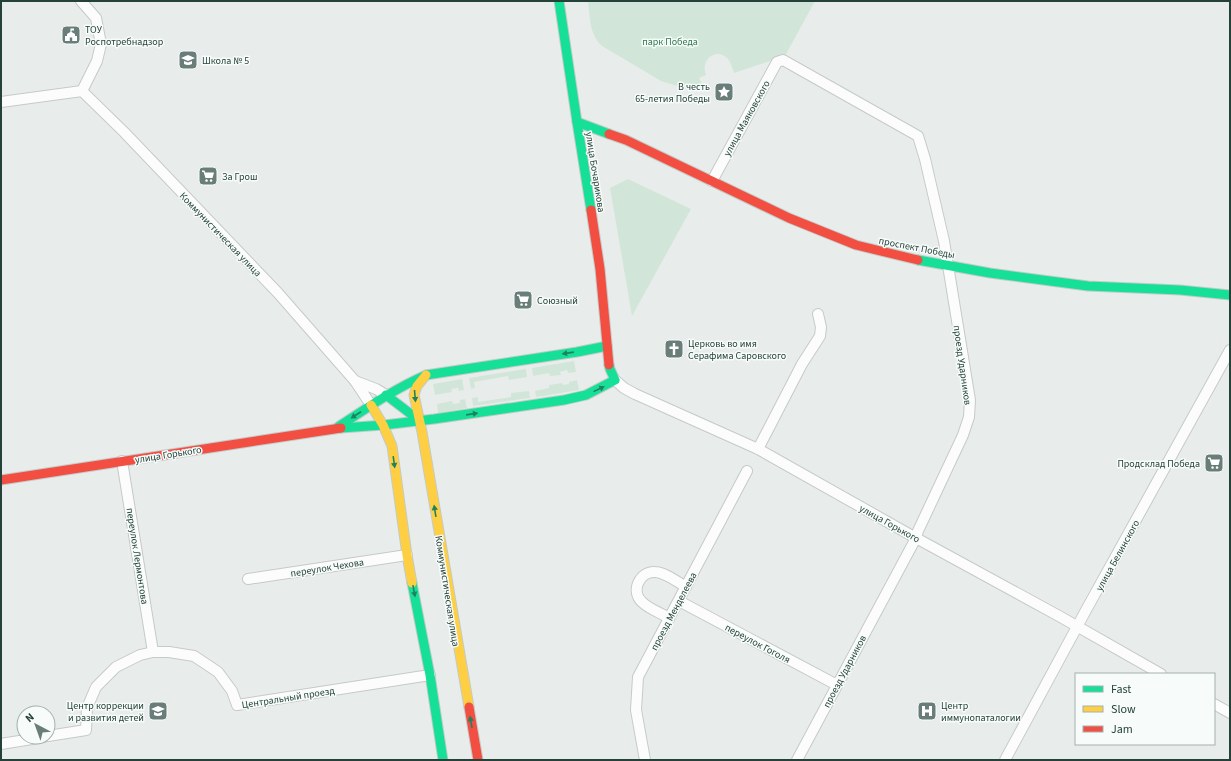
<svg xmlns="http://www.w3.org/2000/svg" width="1231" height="761" viewBox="0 0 1231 761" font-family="'Source Sans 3',sans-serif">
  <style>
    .green { fill: #d1e6d8 }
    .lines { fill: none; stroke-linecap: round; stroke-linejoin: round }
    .street-casing { stroke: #c5cac8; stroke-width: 12 }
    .fast-casing { stroke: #c3cbc8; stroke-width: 11 }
    .slow-casing { stroke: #c3cbc8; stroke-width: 11 }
    .jam-casing { stroke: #c3cbc8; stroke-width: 11 }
    .street { stroke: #fcfcfc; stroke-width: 10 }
    .fast { stroke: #16e098; stroke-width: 9 }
    .slow { stroke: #ffcf43; stroke-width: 9 }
    .jam { stroke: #f24e42; stroke-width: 9 }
    .oneway { fill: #1e8160 }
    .labels { text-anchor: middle; stroke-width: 3; stroke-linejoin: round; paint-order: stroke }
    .poi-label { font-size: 10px; fill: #24423a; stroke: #f7fbf9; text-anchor: start }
    .park-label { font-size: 10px; fill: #2d7a4b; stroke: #f7fbf9 }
    .street-label { font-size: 10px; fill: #24423a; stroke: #f7fbf9 }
  </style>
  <rect width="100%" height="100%" fill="#e8edeb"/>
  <g class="green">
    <path d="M588,1h227l-30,55 -51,17c-2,-5 -3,-11 -7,-15 -12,-11 -27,3 -21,17l-7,3 4,8 -12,4 -30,-9 -59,-35c-13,-12 -12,-29 -14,-45z"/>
    <polygon points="628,179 691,209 632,316 610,188"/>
    <polygon points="574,361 576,372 568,373 567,370 560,372 561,375 550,376 549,373 533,376 532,368"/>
    <polygon points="526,369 527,377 509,380 508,376 474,382 475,388 471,389 469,378"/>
    <polygon points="462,379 464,390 459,391 458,388 451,389 452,392 435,395 433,384"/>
    <polygon points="577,380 579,390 536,397 535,391 549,388 549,385 562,383 563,385 569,384 569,382"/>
    <polygon points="529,391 530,398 473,406 472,398 478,397 478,402 511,397 511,393"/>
    <polygon points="465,399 467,408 438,413 437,404 452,401 453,404 460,403 460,400"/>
  </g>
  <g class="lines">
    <g class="street-casing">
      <g id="street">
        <polyline points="81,1 96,18 101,44 97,61 82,91"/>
        <polyline points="82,91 124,132 278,293 355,381 371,405"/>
        <polyline points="1,102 82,91"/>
        <polyline points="712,181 777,62 783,60 918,136 925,159 944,241 970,400 969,417 963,435 918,531 916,538 797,760"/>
        <polyline points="615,380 624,388 635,394 758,449 916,538 1059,616 1161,674"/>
        <polyline points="355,381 376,389 386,395"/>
        <polyline points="758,449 802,364 820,336 821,327 818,314"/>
        <polyline points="122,461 153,652"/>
        <polyline points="248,579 407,555"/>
        <polyline points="679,601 837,685"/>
        <path d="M669,618c-8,-5 -20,-9 -27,-16 -12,-11 -2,-31 13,-30 9,0 23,10 31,15"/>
        <polyline points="1214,704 1230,713"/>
        <polyline points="48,736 86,730 87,708 96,687 116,667 140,655 153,652 169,652 194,656 218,672 232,691 237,705 430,675"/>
        <polyline points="1,744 44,737"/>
        <polyline points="645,760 636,710 638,677 747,471"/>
        <polyline points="1005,760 1085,612 1230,350"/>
      </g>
    </g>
    <g class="fast-casing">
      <g id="fast">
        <polyline points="559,1 577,122 609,134"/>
        <polyline points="577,122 591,210"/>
        <polyline points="918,260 990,273 1088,286 1180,290 1230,295"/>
        <polyline points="386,395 420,421"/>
        <path d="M338,427c29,-19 56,-38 88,-52l151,-23 30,-6"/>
        <polyline points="341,428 384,425 434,419 564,400 586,395 615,380 610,369 609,365"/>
        <polyline points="412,583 430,675 443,760"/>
      </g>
    </g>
    <g class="slow-casing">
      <g id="slow">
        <polyline points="426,375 417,386 414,395 422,432 469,707"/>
        <polyline points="371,405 383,425 392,446 407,555 412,583"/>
      </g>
    </g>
    <g class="jam-casing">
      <g id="jam">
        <polyline points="609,134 626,140 789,218 856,245 918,260"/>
        <polyline points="591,210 600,269 609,365"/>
        <polyline points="1,480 341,428"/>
        <polyline points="469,707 478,760"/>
      </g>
    </g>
    <use href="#street" class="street"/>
    <use href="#fast" class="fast"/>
    <use href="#slow" class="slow"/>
    <use href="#jam" class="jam"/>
  </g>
  <defs><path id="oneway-solid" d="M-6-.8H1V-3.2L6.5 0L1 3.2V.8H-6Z"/></defs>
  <g class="oneway">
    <use href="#oneway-solid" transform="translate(568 353) rotate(172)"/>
    <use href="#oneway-solid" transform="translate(599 389) rotate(-26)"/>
    <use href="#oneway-solid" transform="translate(415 396) rotate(85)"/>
    <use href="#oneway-solid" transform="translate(472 414) rotate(-8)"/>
    <use href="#oneway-solid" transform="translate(356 415) rotate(147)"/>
    <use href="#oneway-solid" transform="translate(394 462) rotate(82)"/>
    <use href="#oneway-solid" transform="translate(435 511) rotate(-99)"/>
    <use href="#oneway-solid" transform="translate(414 591) rotate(79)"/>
    <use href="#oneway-solid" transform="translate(471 722) rotate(-100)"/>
  </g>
  <defs>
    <g id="civic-square" transform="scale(1)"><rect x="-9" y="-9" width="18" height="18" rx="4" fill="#697e78" stroke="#f7fbf9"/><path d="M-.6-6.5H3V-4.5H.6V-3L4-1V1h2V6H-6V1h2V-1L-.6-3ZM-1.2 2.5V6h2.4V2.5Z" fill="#fff"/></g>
    <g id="school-square" transform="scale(1)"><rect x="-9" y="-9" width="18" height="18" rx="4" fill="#697e78" stroke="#f7fbf9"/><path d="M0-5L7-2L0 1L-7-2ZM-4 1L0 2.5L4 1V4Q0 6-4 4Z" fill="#fff"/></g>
    <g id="sight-square" transform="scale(1)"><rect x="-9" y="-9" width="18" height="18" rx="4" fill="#697e78" stroke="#f7fbf9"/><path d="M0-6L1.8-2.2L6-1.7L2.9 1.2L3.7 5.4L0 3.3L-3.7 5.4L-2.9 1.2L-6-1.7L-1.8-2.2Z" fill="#fff"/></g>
    <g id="supermarket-square" transform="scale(1)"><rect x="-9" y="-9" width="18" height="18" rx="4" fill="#697e78" stroke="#f7fbf9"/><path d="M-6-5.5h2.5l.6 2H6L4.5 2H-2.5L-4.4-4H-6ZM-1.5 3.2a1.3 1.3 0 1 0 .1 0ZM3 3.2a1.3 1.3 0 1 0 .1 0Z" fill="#fff"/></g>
    <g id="church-square" transform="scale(1)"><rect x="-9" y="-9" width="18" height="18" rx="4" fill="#697e78" stroke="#f7fbf9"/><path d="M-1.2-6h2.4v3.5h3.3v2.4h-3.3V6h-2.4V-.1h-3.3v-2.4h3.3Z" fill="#fff"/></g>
    <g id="hospital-square" transform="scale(1)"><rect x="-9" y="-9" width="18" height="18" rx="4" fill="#697e78" stroke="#f7fbf9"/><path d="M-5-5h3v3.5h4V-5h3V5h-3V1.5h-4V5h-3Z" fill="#fff"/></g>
  </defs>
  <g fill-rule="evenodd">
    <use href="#civic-square" x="71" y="35"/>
    <use href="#school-square" x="188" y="60"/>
    <use href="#sight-square" x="724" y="92"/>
    <use href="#supermarket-square" x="208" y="176"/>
    <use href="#supermarket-square" x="523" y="300"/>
    <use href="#church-square" x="674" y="349"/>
    <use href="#supermarket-square" x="1214" y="463"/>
    <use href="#school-square" x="158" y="711"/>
    <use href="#hospital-square" x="927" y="711"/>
  </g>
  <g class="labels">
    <g class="poi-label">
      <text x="85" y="33">ТОУ<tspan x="85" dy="12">Роспотребнадзор</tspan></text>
      <text x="202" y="64">Школа № 5</text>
      <text x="710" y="90" text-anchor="end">В честь<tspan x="710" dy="12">65-летия Победы</tspan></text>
      <text x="222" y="180">За Грош</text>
      <text x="537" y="304">Союзный</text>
      <text x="688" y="347">Церковь во имя<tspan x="688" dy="12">Серафима Саровского</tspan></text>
      <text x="1200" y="467" text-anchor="end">Продсклад Победа</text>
      <text x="144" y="709" text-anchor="end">Центр коррекции<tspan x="144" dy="12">и развития детей</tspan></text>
      <text x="941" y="709">Центр<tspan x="941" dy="12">иммунопаталогии</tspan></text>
    </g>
    <g class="park-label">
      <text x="670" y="45">парк Победa</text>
    </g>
    <g class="street-label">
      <text transform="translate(746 118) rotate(-61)" y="4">улица Маяковского</text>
      <text transform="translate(596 172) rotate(81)" y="4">улица Бочарикова</text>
      <text transform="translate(221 234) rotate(46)" y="4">Коммунистическая улица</text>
      <text transform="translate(917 247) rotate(11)" y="4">проспект Победы</text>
      <text transform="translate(963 365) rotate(82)" y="4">проезд Ударников</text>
      <text transform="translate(168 454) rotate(-9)" y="4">улица Горького</text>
      <text transform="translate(890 523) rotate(29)" y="4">улица Горького</text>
      <text transform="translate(1117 555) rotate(-61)" y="4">улица Белинского</text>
      <text transform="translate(138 556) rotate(81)" y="4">переулок Лермонтова</text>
      <text transform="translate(327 567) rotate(-9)" y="4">переулок Чехова</text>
      <text transform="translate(448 591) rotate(81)" y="4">Коммунистическая улица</text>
      <text transform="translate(673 611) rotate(-62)" y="4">проезд Менделеева</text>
      <text transform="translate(758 643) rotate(28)" y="4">переулок Гоголя</text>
      <text transform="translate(844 671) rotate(-62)" y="4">проезд Ударников</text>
      <text transform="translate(288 697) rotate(-9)" y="4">Центральный проезд</text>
    </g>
  </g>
  <rect width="1231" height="761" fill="none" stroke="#24423a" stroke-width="4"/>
  <rect x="1075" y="673" width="140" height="72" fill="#f7fbf9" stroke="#a3b1ad"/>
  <rect x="1083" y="686" width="20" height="6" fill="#16e098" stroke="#a3b1ad"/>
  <text x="1111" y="693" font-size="12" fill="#24423a">Fast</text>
  <rect x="1083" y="706" width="20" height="6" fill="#ffcf43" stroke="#a3b1ad"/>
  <text x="1111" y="713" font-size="12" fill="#24423a">Slow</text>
  <rect x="1083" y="726" width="20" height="6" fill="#f24e42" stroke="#a3b1ad"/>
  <text x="1111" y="733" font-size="12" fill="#24423a">Jam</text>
  <g transform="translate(36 725) rotate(319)"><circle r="19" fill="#f7fbf9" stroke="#a3b1ad"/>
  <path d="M0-3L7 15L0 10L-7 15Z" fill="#697e78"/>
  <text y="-6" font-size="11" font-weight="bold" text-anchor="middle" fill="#24423a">N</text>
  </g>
</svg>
